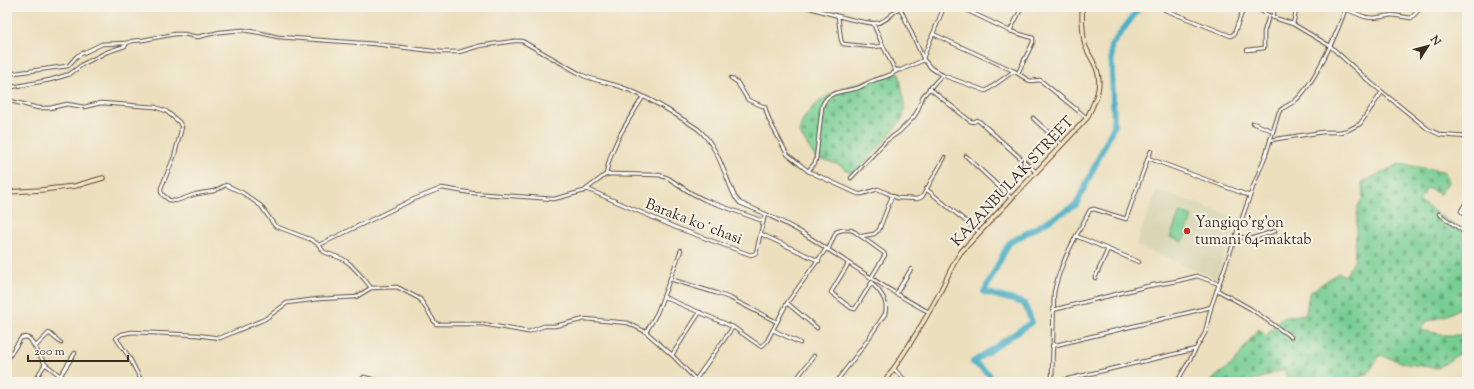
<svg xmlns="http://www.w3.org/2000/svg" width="1474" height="389" viewBox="0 0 1474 389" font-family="'Sorts Mill Goudy',serif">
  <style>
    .built { fill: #d8d6b5 }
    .cemetery { fill: url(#cemetery-stones); stroke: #587c58 }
    .pitch { fill: #76ce93; stroke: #587c58 }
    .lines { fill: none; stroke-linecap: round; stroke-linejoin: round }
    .river { stroke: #46aec5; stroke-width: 6 }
    .street-casing { stroke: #564536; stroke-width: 4.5 }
    .secondary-casing { stroke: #564536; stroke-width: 5.5 }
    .primary-casing { stroke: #564536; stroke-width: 6 }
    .street { stroke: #fff; stroke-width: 2.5 }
    .secondary { stroke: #f9e7c3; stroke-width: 3.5 }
    .primary { stroke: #f1c369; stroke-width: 4 }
    .poi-dot { fill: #c8321e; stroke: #f7f3e8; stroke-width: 1.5 }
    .labels { text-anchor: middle; stroke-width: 4; stroke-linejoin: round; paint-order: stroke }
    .street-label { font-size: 15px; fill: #3b2a1e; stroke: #f7f3e8 }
    .poi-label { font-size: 15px; fill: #3b2a1e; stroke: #f7f3e8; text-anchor: start }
  </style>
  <defs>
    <pattern id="cemetery-stones" width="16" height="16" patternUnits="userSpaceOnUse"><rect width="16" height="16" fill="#76ce93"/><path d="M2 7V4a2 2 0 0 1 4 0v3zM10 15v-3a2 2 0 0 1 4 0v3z" fill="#62a777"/></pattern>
  </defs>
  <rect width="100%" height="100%" fill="#f7f3e8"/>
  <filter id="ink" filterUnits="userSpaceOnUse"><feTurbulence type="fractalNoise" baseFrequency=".025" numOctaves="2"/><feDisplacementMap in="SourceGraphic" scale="8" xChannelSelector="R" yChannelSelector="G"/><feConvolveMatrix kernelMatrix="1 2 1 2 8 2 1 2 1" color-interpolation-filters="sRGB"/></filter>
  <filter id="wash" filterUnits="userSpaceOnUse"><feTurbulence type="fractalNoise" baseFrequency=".012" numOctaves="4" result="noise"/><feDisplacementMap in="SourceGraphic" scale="16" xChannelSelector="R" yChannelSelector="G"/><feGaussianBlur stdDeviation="0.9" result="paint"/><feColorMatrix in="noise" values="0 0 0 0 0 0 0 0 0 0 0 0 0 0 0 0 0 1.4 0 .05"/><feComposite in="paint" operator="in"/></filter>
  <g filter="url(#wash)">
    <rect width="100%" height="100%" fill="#ecdfbd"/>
    <polygon class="built" points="1157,190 1237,218 1216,279 1136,245"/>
    <g class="cemetery">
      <path d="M895,74h4l6,30 -2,14 -26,32 -24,24 -14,-9 -24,-8 -16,-25c7,-38 63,-52 96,-58z"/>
      <polygon points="1399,164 1443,171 1449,181 1440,194 1427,188 1419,201 1467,234 1467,304 1448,315 1425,322 1421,330 1445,335 1467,335 1467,354 1462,352 1438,368 1407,364 1380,355 1367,375 1341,382 1289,382 1284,369 1251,382 1210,381 1235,362 1252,337 1259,329 1266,336 1281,318 1306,314 1309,293 1338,273 1345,276 1354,262 1358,206 1363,198 1362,182"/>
    </g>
    <polygon class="pitch" points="1180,212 1192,217 1183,242 1170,237"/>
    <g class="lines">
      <polyline class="river" points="991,382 989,374 973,362 1032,322 1024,303 984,292 1009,243 1076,205 1114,126 1111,46 1139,8 1139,7"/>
    </g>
  </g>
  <g filter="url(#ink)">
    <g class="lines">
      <g class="street-casing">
        <g id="street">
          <path d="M807,7c14,4 57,18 70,16 9,-1 17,-11 23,-16"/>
          <polyline points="960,7 1010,31 1033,38 1033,42 1018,73"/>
          <polyline points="1254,7 1270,16"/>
          <polyline points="1276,7 1272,17 1293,24 1330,46 1371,83 1428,129 1441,135 1467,137"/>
          <polyline points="900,8 924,60 931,68 942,75 986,91 1014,71"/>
          <polyline points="1345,9 1365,17 1374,18 1392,15 1411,18 1422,7"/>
          <polyline points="1165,10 1231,36 1234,34 1244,7"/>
          <polyline points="838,16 841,40 843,44 873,47 883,46"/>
          <polyline points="873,23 883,46 895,70 901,70 924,60"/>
          <polyline points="1293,24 1297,7"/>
          <polyline points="1010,31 1022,7"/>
          <polyline points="933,34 1014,71 1028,80 1031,81 1040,80 1087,118"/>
          <polyline points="1247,50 1264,48 1264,32 1269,16"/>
          <polyline points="923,58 944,7"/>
          <polyline points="7,74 68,66 77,56 102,44 127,43"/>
          <polyline points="731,78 737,82 748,100 765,107 769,120 787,154 808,171 858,194 862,194 878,189 887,193 897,198 917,199 922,197 945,157"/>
          <path d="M7,88l43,-8 20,-6 13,-10 24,-12 18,-6 2,-3 5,-2 11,-1 32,-6h9l13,3 23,-5 23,-2 18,3 17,4 97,7 66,8h18l20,-6 35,-5h8l60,34c13,6 26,7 39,12 26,9 54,27 77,42 20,17 26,45 37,68l5,6c22,9 44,19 64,31 42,26 81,56 125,78"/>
          <polyline points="929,88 970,121 974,122 977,120 979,121 1036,172"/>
          <polyline points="7,100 38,108 50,108 67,104 84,107 101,103 155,107 166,111 179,122 182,127 174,157 161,188 161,192 163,195 169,200 176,201 196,194 214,191 226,185 243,193 261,206 275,226 312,240 319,245 324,252 343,259 350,264 365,280 371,288"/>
          <polyline points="1033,118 1062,145"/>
          <polyline points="1253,123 1273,131"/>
          <polyline points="1270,140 1323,132 1340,132 1348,130 1360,124 1382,92"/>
          <polyline points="966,156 1011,198"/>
          <polyline points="1148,158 1151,151"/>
          <path d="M808,171l7,-8 1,-4 6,-52c4,-17 23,-15 36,-19 5,-2 9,-5 14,-7 10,-4 18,-4 26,-11"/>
          <path d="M606,175c4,-29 22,-54 37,-78"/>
          <polyline points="851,178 886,141 899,132 913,118 917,112 923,96 942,75"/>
          <polyline points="587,189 677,228 751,255 756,253 765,214"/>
          <polyline points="926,189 979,232"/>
          <polyline points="1467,201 1461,211 1467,217"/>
          <polyline points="1439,214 1467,234"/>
          <polyline points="761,234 819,261"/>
          <polyline points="862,236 874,234 879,230 892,196"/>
          <polyline points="1076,236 1139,262"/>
          <polyline points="1236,236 1250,239 1275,231"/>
          <polyline points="319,245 412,200 442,188 472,193 554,199 584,191 605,175 611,174 659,175 668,178 691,193 705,200 763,221"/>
          <polyline points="828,250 836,232 842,230 851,230 855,232 884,253 885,255 871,278"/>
          <polyline points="848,264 833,289 831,292 833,294 851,308 855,309 872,282"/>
          <polyline points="1095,278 1108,249"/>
          <polyline points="670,279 716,293 730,298 777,322"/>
          <polyline points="1217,290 1251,309 1291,337"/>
          <polyline points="896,294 911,269"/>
          <polyline points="664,297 733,327 760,346 763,345 767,341 787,303 826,249"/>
          <polyline points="787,303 817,328"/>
          <polyline points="1053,310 1148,286 1177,281 1197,276 1219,284"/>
          <polyline points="773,330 800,343"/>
          <polyline points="646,332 657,313 681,250"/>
          <polyline points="1052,346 1211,307"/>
          <polyline points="35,347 49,333 61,343"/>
          <polyline points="672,355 700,312"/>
          <polyline points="7,360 21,338 26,337 30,339 45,364"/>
          <polyline points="894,369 907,382"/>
          <polyline points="60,376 75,353"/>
          <polyline points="696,379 733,327"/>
          <polyline points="34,382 45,364 68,382"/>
          <polyline points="142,382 129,357 116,338 122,334 132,332 197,335 220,338 265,319 287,303 318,299 356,297 371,288 397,287 420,299 436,324 483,324 528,332 544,326 555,326 585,319 628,323 646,332 672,355 698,382"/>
          <polyline points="360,382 364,377 382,382"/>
          <polyline points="794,382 814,356"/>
          <path d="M836,382l26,-34 23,-34c4,-13 -5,-22 -13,-31"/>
          <path d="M1052,382l2,-89c6,-31 22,-56 36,-83l4,-1 32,10 22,-61 102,38"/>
          <polyline points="1055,382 1196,349"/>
          <path d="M1177,382l28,-49 6,-26 42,-120 13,-33 13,-42c4,-6 12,-7 17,-12 18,-16 43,-70 50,-93"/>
        </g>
      </g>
      <g class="secondary-casing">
        <g id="secondary">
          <polyline points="7,192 41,190 75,186 103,178"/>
          <path d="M884,382c20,-27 38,-57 54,-86 8,-15 13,-30 23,-44l126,-134c7,-15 16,-31 10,-48 -3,-9 -9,-16 -12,-25 -3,-13 -3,-25 -3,-38"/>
        </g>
      </g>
      <g class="primary-casing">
        <polyline id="primary" points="1466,382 1467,381"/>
      </g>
      <use href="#street" class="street"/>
      <use href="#secondary" class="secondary"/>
      <use href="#primary" class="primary"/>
    </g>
  </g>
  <circle class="poi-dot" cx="1187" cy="231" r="4"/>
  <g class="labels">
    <g class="street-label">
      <text transform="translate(1012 181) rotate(-47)" y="5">KAZANBULAK STREET</text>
      <text transform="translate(694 221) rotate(21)" y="5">Baraka koʻchasi</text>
    </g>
    <g class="poi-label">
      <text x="1195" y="227">Yangiqo’rg’on<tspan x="1195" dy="17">tumani 64-maktab</tspan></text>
    </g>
  </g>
  <rect width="1474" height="389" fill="none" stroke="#f7f3e8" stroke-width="24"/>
  <g transform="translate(1428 46) rotate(54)" stroke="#f7f3e8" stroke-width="3" paint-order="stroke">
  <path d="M0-3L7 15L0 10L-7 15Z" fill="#3b2a1e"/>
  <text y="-6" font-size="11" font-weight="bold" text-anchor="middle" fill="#3b2a1e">N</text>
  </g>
  <path d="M28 355v6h100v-6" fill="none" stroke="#3b2a1e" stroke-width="2"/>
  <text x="34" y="355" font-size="12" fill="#3b2a1e" stroke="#f7f3e8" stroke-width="3" paint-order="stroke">200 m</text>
</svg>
